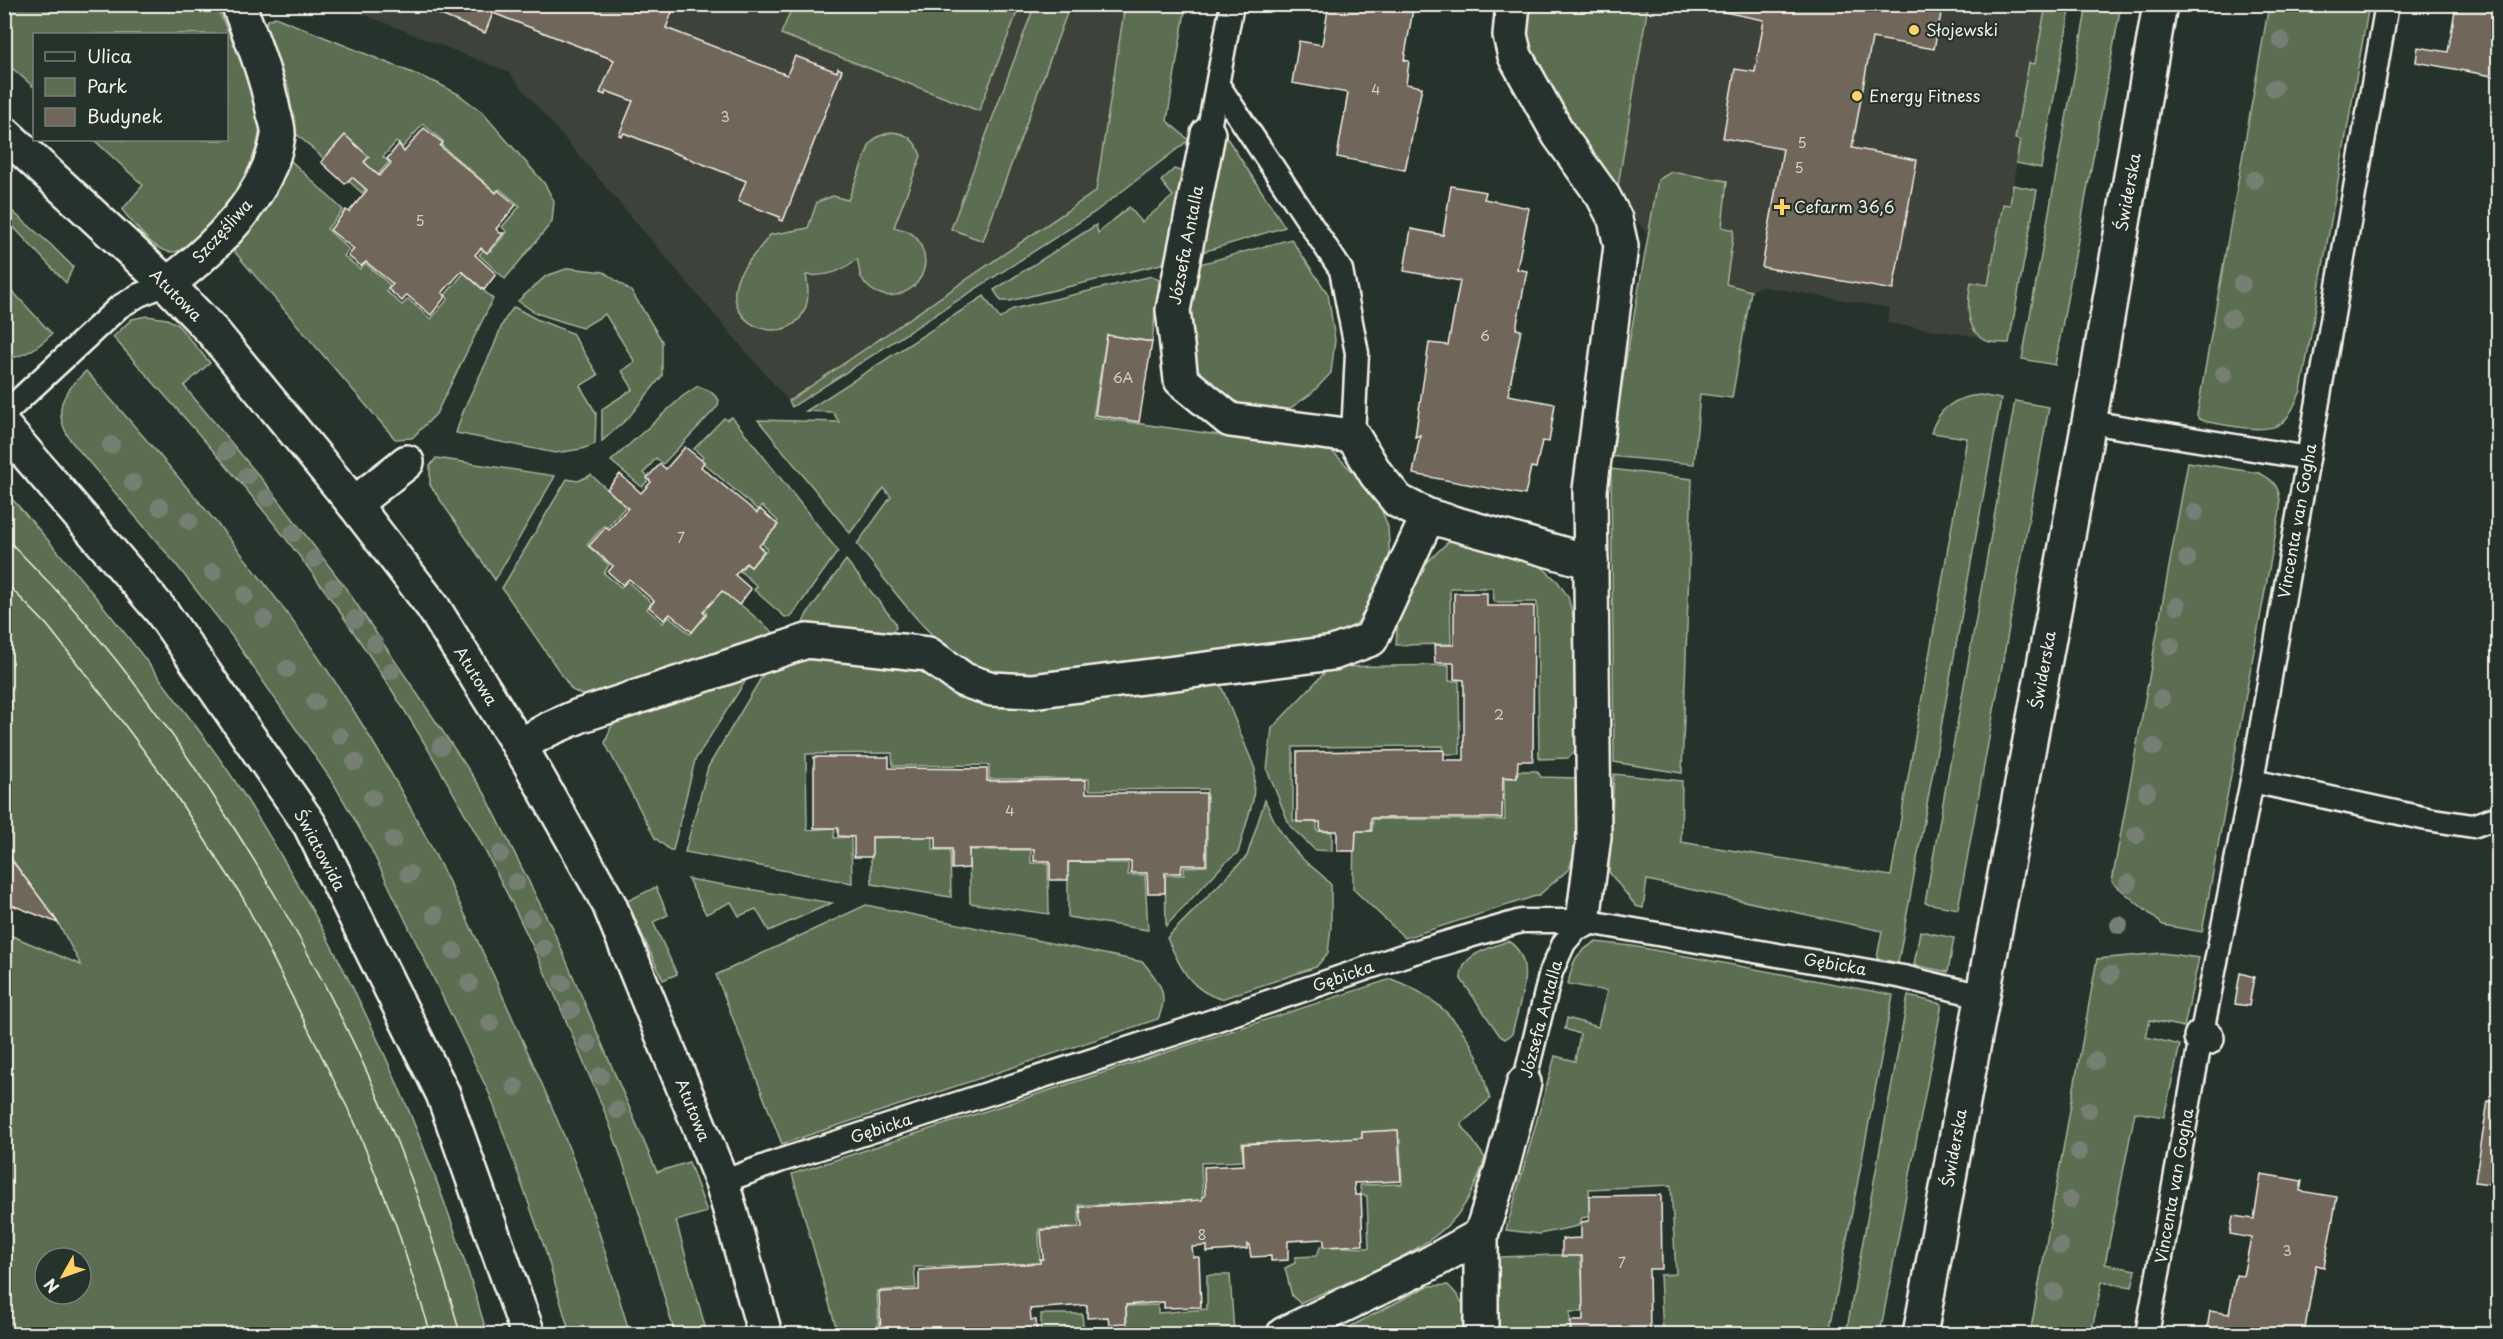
<svg xmlns="http://www.w3.org/2000/svg" width="2503" height="1339" viewBox="0 0 2503 1339" font-family="'Playpen Sans',sans-serif">
  <style>
    .built { fill: #3c423a }
    .green { fill: #5c6e51; stroke: #a8b09c; stroke-width: 1.5; fill-rule: evenodd }
    .building { fill: #71665a; stroke: #f4f1e8; stroke-width: 1.5 }
    .lines { fill: none; stroke-linecap: round; stroke-linejoin: round }
    .service-casing { stroke: #f4f1e8; stroke-width: 27 }
    .minor-casing { stroke: #f4f1e8; stroke-width: 38 }
    .tertiary-casing { stroke: #f4f1e8; stroke-width: 38 }
    .service { stroke: #26332d; stroke-width: 22 }
    .minor { stroke: #26332d; stroke-width: 33 }
    .tertiary { stroke: #26332d; stroke-width: 33 }
    .tram { stroke: #f4f1e8; stroke-width: 1.5 }
    .tree { fill: #767f73 }
    .poi-dot { fill: #ffd166; stroke: #26332d; stroke-width: 2 }
    .labels { text-anchor: middle; stroke-width: 4.5; stroke-linejoin: round; paint-order: stroke }
    .number-label { font-size: 14px; fill: #d3cec4 }
    .poi-label { font-size: 16px; fill: #f4f1e8; stroke: #26332d; text-anchor: start }
    .street-label { font-size: 16px; fill: #f4f1e8; stroke: #26332d }
  </style>
  <rect width="100%" height="100%" fill="#26332d"/>
  <filter id="ink" filterUnits="userSpaceOnUse"><feTurbulence type="fractalNoise" baseFrequency=".0167" numOctaves="2"/><feDisplacementMap in="SourceGraphic" scale="12" xChannelSelector="R" yChannelSelector="G"/><feConvolveMatrix kernelMatrix="1 2 1 2 8 2 1 2 1" color-interpolation-filters="sRGB"/></filter>
  <g filter="url(#ink)">
    <g class="built">
      <polygon points="1528,4 2046,5 2035,64 2030,63 2015,139 2020,140 2010,205 2003,204 1980,337 1887,323 1890,308 1760,286 1751,291 1726,284 1734,231 1722,227 1727,181 1659,180 1648,236 1617,192"/>
      <polygon points="340,5 1125,5 1096,191 789,402 508,72"/>
    </g>
    <g class="green">
      <path d="M197,4l23,10c14,32 37,72 40,106 1,14 -5,32 -10,45 -9,21 -52,86 -77,87 -20,1 -39,-29 -51,-42l21,-25 -49,-45h132v-106h-192v53l-29,-25 -1,-57z"/>
      <polygon points="1035,4 1070,5 983,241 951,229"/>
      <polygon points="793,5 793,4 1020,5 979,111 781,34"/>
      <polygon points="1125,5 1186,5 1167,121 1189,140 1095,212 792,407 789,401 1096,191"/>
      <path d="M1528,5h120l-31,187c-37,-49 -83,-102 -92,-165 -1,-7 2,-15 3,-22z"/>
      <polygon points="2046,5 2071,5 2041,168 2016,163 2020,140 2015,139 2029,63 2035,64"/>
      <polygon points="2087,5 2121,5 2055,365 2022,359"/>
      <path d="M2269,5h100l-68,386c-5,10 -10,25 -19,32 -16,12 -55,2 -74,-1l-9,-3 -2,-4z"/>
      <polygon points="275,17 437,83 458,94 482,112 544,183 554,201 552,222 505,279 479,255 486,247 491,251 507,232 502,227 520,206 500,189 497,193 440,144 443,141 423,124 403,147 396,142 383,157 389,162 362,193 293,131 289,89 262,29 268,20"/>
      <path d="M891,132c17,1 24,8 30,24l-27,71c4,2 9,2 13,4 6,2 11,8 13,13 22,40 -37,74 -59,33 -2,-4 -2,-13 -4,-18 -16,13 -30,18 -51,16 17,81 -87,64 -69,5 4,-13 24,-32 33,-45l38,-7 9,-26 16,-6 15,4 22,-56 7,-7z"/>
      <polygon points="1220,134 1225,135 1285,227 1190,256"/>
      <path d="M288,158l55,52 -16,19 22,20 -5,7 16,13 5,-6 25,22 -4,6 16,14 6,-6 23,20 17,-20 -3,-4 19,-22 29,26 -57,115 -24,24 -17,1 -162,-189c23,-29 42,-57 55,-92z"/>
      <polygon points="1174,169 1183,172 1184,180 1165,261 1161,264 1010,301 1001,301 994,290 1096,225 1098,233 1129,207 1142,222 1173,196 1161,181"/>
      <polygon points="1671,172 1727,181 1722,227 1734,230 1726,284 1751,291 1732,398 1700,394 1694,464 1609,456 1658,180"/>
      <path d="M2013,185l24,5 -28,153c-9,-1 -21,1 -28,-5 -17,-14 -13,-38 -10,-56l17,3 15,-81 7,1z"/>
      <polygon points="5,205 50,244 73,267 66,283 5,218"/>
      <polygon points="1291,239 1328,294 1335,340 1331,373 1312,393 1289,409 1255,415 1204,387 1190,357 1189,267"/>
      <polygon points="569,268 604,272 632,292 662,341 662,376 628,418 602,441 602,409 633,389 622,371 635,362 605,314 582,328 536,313 518,301 546,276"/>
      <path d="M1152,276l7,4 -7,62 -45,-7 -14,82 239,34 44,44 12,32 2,36 -9,31 -26,31 -37,17 -287,36c-21,-2 -41,-4 -59,-13 -44,-22 -84,-83 -115,-121l34,-47 -7,-9 -34,45 -92,-113 81,2 -6,-10 -27,-1 178,-115 16,23 13,-10z"/>
      <path d="M4,282l48,52c-15,14 -26,22 -46,25z"/>
      <path d="M514,307l22,12 36,14 26,42 -18,11 16,27 -1,31 -13,5 -27,4 -99,-20c9,-33 24,-55 37,-85 8,-19 7,-24 21,-41z"/>
      <path d="M147,316l20,3 10,5 33,39 -26,23 91,109 70,92 140,207 69,138 103,240 32,-10 18,50 -31,9 31,113h-32c-19,-65 -37,-130 -60,-194 -10,-31 -25,-61 -37,-91 -63,-153 -142,-298 -236,-434 -68,-99 -149,-188 -229,-278l19,-18z"/>
      <path d="M86,371c100,113 200,228 279,358 57,93 104,190 148,290 22,49 45,99 64,150 21,54 36,110 53,165h-60l-25,-85 -55,-154 -120,-248 -36,-63 -103,-149 -56,-72 -104,-122c-20,-31 -9,-47 15,-70z"/>
      <polygon points="698,386 710,391 719,400 718,406 663,464 656,458 644,473 650,478 642,487 611,461 683,396"/>
      <path d="M1980,395l21,4 -103,564 -21,-5 5,-27 -235,-51 -4,28 -7,-2 -27,-34 5,-98 68,7 -1,61 210,34 76,-438 -36,-5c7,-25 24,-36 49,-38z"/>
      <polygon points="2015,401 2049,407 1958,909 1925,903"/>
      <polygon points="732,417 838,551 791,617 785,617 754,590 757,586 740,571 746,564 751,567 767,549 761,542 778,521 762,506 758,510 701,461 703,457 694,449 724,418 727,420"/>
      <polygon points="436,458 555,476 495,580 430,485 430,466"/>
      <path d="M2188,462l71,11c18,8 22,18 21,37l-78,422 -39,-7 -51,-43z"/>
      <polygon points="1611,469 1692,479 1682,773 1614,762"/>
      <polygon points="591,475 626,506 607,528 604,526 587,545 609,565 604,573 621,587 627,581 652,603 647,609 663,623 669,616 690,634 707,614 704,611 722,589 774,633 588,698 572,690 502,588 567,479 578,481"/>
      <path d="M4,490c61,68 118,137 172,210 23,30 46,60 66,92 107,167 191,352 245,542h-482v-401l76,32 -23,-42 -53,-73zM45,1258h36v36h-36z"/>
      <polygon points="1466,538 1508,547 1542,567 1558,582 1568,597 1575,623 1577,750 1568,758 1539,759 1537,602 1494,602 1493,588 1450,588 1451,644 1396,645 1399,598 1407,582 1449,541"/>
      <polygon points="846,560 895,622 896,628 887,635 802,625 807,614"/>
      <polygon points="819,655 918,667 961,696 1218,678 1255,769 1253,800 1238,853 1226,862 1166,926 1165,875 1184,875 1184,867 1207,866 1207,789 1089,790 1089,779 989,779 989,765 893,766 892,753 806,754 807,830 835,828 834,838 851,837 852,883 685,852 708,767 764,673 792,660"/>
      <polygon points="1449,665 1449,681 1459,681 1460,754 1443,754 1443,746 1293,747 1293,821 1317,822 1317,831 1332,832 1332,851 1315,850 1290,826 1267,770 1272,728 1330,667"/>
      <polygon points="746,680 695,760 673,850 670,850 655,838 605,743 612,724"/>
      <polygon points="1517,771 1537,771 1541,777 1576,778 1576,848 1569,869 1539,895 1405,938 1353,889 1354,831 1372,831 1373,819 1505,820 1504,778 1516,778"/>
      <path d="M1265,800c9,23 23,46 42,63 9,7 17,13 24,22v42l-3,26 -12,14 -95,32c-32,-9 -41,-33 -54,-61l80,-82z"/>
      <polygon points="933,836 933,850 950,850 951,897 872,884 870,838"/>
      <polygon points="969,850 1031,850 1031,863 1048,863 1049,914 970,903"/>
      <polygon points="1068,862 1128,863 1128,875 1145,875 1148,930 1068,917"/>
      <polygon points="688,879 832,903 769,931 756,909 739,916 731,902 706,914"/>
      <polygon points="656,887 668,915 653,922 677,974 663,980 627,901"/>
      <path d="M866,905l277,57c16,20 27,31 15,57l-376,125 -66,-169z"/>
      <polygon points="1920,931 1954,938 1948,972 1914,965"/>
      <path d="M1508,941c31,19 10,64 4,93l-7,5 -5,-3 -39,-57c-1,-25 27,-30 47,-38z"/>
      <path d="M1595,942l37,4 261,49 -64,339h-166l-3,-59 16,-1 -5,-89 -82,4 2,27 -9,2 -4,8 -39,8 -33,-4 49,-174 20,5 5,-27 -15,-5 2,-11 31,9 9,-36 -39,-7c5,-24 6,-29 27,-42z"/>
      <polygon points="2162,953 2199,958 2184,1027 2150,1020 2146,1037 2180,1045 2164,1117 2135,1112 2105,1264 2136,1270 2132,1287 2102,1282 2091,1334 2030,1334 2097,959"/>
      <path d="M1391,979c37,13 65,36 83,71 8,15 11,34 16,49l-29,25 24,34c-7,23 -17,47 -35,65 -35,35 -104,59 -150,80l-8,-7 -7,-28 10,-5v-6l21,-1 5,-10 48,2 -2,-52 -6,-1 -1,-10 42,-1 -2,-44 -158,3 1,18 -42,2 2,39 -124,3v22l-40,2 1,36 -126,2 2,21 -39,3 2,43h-41l-46,-160z"/>
      <polygon points="1908,996 1942,1004 1880,1334 1846,1334"/>
      <polygon points="1580,1254 1586,1312 1570,1312 1570,1332 1497,1334 1494,1265 1501,1257"/>
      <polygon points="1207,1275 1230,1275 1234,1333 1128,1334 1126,1306 1158,1305 1158,1313 1207,1309"/>
      <path d="M1448,1285c16,16 21,26 19,49h-131l92,-48z"/>
      <polygon points="1041,1314 1082,1314 1084,1334 1041,1334"/>
    </g>
    <g class="building">
      <polygon points="414,4 675,4 666,28 787,75 795,56 837,72 838,68 842,70 783,221 779,220 780,217 738,201 746,181 624,133 622,136 619,135 633,101 606,91 605,95 600,93 614,60 493,13 485,33"/>
      <polygon points="1329,4 1414,4 1404,60 1409,61 1406,84 1422,87 1405,170 1337,157 1348,93 1292,83 1299,41 1322,45"/>
      <polygon points="1684,4 1943,4 1934,49 1872,38 1852,148 1917,160 1893,290 1762,267 1783,149 1723,138 1735,69 1755,72 1764,20"/>
      <polygon points="2456,4 2498,4 2498,77 2416,62 2418,47 2448,52"/>
      <polygon points="424,128 443,143 440,146 496,193 498,190 516,205 496,229 500,233 504,233 487,253 481,248 475,255 496,274 484,290 462,271 442,293 446,296 431,315 407,295 402,301 388,289 393,284 366,262 361,266 348,256 354,249 330,230 346,210 349,212 367,190 352,177 345,184 321,162 345,135 369,157 364,162 379,176 391,163 387,159 399,144 404,152"/>
      <polygon points="1451,186 1486,192 1484,199 1529,208 1517,269 1527,271 1516,329 1521,330 1508,395 1555,404 1549,442 1542,441 1536,468 1531,467 1525,495 1413,474 1420,435 1415,437 1429,343 1448,345 1460,281 1404,271 1411,229 1443,235"/>
      <polygon points="1107,335 1152,342 1139,422 1095,415"/>
      <polygon points="685,447 704,462 701,467 757,513 760,509 778,525 759,546 764,551 751,567 746,563 735,575 751,589 739,605 722,591 703,612 706,615 692,632 670,614 664,620 649,607 654,601 629,579 623,585 608,572 613,566 589,546 606,527 609,530 628,508 607,489 620,474 641,493 651,482 647,478 660,464 666,469"/>
      <polygon points="1454,593 1487,593 1487,606 1534,606 1533,761 1518,761 1517,778 1503,777 1502,818 1371,818 1371,831 1356,831 1355,851 1337,851 1337,831 1320,831 1320,822 1297,822 1297,752 1444,750 1444,760 1464,760 1464,680 1454,679 1454,663 1435,663 1434,645 1454,645"/>
      <polygon points="814,757 889,757 889,768 987,769 987,781 1086,780 1086,793 1206,793 1206,865 1182,865 1181,873 1165,873 1165,893 1148,893 1147,873 1131,873 1131,861 1068,862 1068,880 1050,880 1050,861 1034,861 1034,849 969,849 969,868 952,869 952,849 936,849 936,837 872,837 872,857 854,857 854,837 838,836 838,828 814,828"/>
      <polygon points="4,850 50,911 58,923 4,902"/>
      <polygon points="2240,973 2254,977 2249,1006 2235,1004"/>
      <polygon points="2488,1101 2498,1102 2498,1185 2475,1182"/>
      <polygon points="1398,1130 1401,1181 1354,1183 1355,1195 1361,1195 1363,1245 1324,1247 1324,1239 1288,1241 1288,1260 1271,1261 1271,1256 1251,1257 1249,1245 1247,1244 1247,1249 1207,1252 1207,1246 1192,1247 1193,1257 1199,1257 1201,1307 1164,1308 1164,1302 1126,1305 1126,1323 1109,1324 1108,1317 1087,1318 1087,1305 1030,1309 1031,1320 1036,1320 1037,1334 881,1334 879,1292 919,1290 919,1270 1040,1263 1040,1259 1043,1259 1041,1230 1082,1228 1080,1207 1202,1200 1202,1197 1205,1196 1204,1167 1244,1165 1243,1144 1362,1138 1362,1132"/>
      <polygon points="2261,1174 2302,1181 2300,1191 2337,1197 2324,1267 2316,1265 2304,1334 2225,1334 2207,1329 2210,1311 2229,1314 2236,1275 2243,1276 2251,1238 2230,1234 2233,1216 2254,1219"/>
      <polygon points="1661,1195 1662,1269 1649,1269 1650,1334 1571,1334 1571,1321 1583,1321 1582,1256 1562,1256 1562,1239 1581,1238 1581,1222 1589,1221 1589,1196"/>
    </g>
    <g class="lines">
      <g class="service-casing">
        <g id="service">
          <polyline points="1218,85 1341,270 1357,353 1353,436"/>
          <polyline points="1208,134 1232,4"/>
          <polyline points="4,414 119,307 139,295 167,284"/>
          <polyline points="2089,422 2308,458"/>
          <polyline points="2252,781 2427,819 2473,826 2498,817"/>
          <polyline points="1524,1083 1551,972 1564,943 1583,921"/>
          <polyline points="722,1182 779,1161 1186,1030 1411,953 1521,921 1583,921 1903,977 1982,996"/>
          <polyline points="2147,1334 2201,1037 2252,781 2387,4"/>
        </g>
      </g>
      <g class="minor-casing">
        <g id="minor">
          <polyline points="1513,4 1510,35 1515,56 1559,135 1603,196 1615,219 1621,246 1590,490 1594,836 1583,921"/>
          <polyline points="4,133 167,284 214,333 354,504 433,607 528,760 609,904 722,1182 765,1334"/>
          <polyline points="1208,134 1173,310 1181,380 1230,420 1353,436 1376,474 1398,501 1428,516 1591,562"/>
          <path d="M167,284c46,-33 102,-89 111,-148 1,-7 -2,-16 -4,-22 -8,-39 -21,-73 -36,-110"/>
          <polyline points="354,504 407,462"/>
          <polyline points="519,746 549,729 579,716 807,641 928,654 964,680 992,689 1032,691 1333,653 1371,639 1428,516"/>
          <polyline points="2201,1037 2207,1038"/>
          <polyline points="1284,1334 1425,1266 1481,1235"/>
          <polyline points="1481,1334 1481,1235 1502,1168 1524,1083"/>
          <polyline points="1920,1334 2094,395 2160,4"/>
        </g>
      </g>
      <g class="tertiary-casing">
        <polyline id="tertiary" points="4,427 162,612 310,825 443,1094 528,1334"/>
      </g>
      <use href="#service" class="service"/>
      <use href="#minor" class="minor"/>
      <use href="#tertiary" class="tertiary"/>
      <g class="tram">
        <path d="M4,536c22,23 44,45 65,68 59,66 111,139 158,213 103,160 186,333 233,517"/>
        <polyline points="4,581 47,625 106,700 165,779 243,898 355,1123 396,1225 431,1334"/>
      </g>
    </g>
    <g class="tree">
      <circle cx="2281" cy="40" r="9"/>
      <circle cx="2274" cy="88" r="9"/>
      <circle cx="2254" cy="180" r="9"/>
      <circle cx="2242" cy="284" r="9"/>
      <circle cx="2231" cy="318" r="9"/>
      <circle cx="2224" cy="374" r="9"/>
      <circle cx="111" cy="445" r="9"/>
      <circle cx="226" cy="451" r="9"/>
      <circle cx="247" cy="476" r="9"/>
      <circle cx="133" cy="483" r="9"/>
      <circle cx="267" cy="498" r="9"/>
      <circle cx="160" cy="507" r="9"/>
      <circle cx="2195" cy="512" r="9"/>
      <circle cx="189" cy="521" r="9"/>
      <circle cx="293" cy="533" r="9"/>
      <circle cx="314" cy="559" r="9"/>
      <circle cx="2187" cy="559" r="9"/>
      <circle cx="213" cy="572" r="9"/>
      <circle cx="333" cy="587" r="9"/>
      <circle cx="245" cy="595" r="9"/>
      <circle cx="2177" cy="606" r="9"/>
      <circle cx="264" cy="619" r="9"/>
      <circle cx="355" cy="619" r="9"/>
      <circle cx="375" cy="644" r="9"/>
      <circle cx="2171" cy="646" r="9"/>
      <circle cx="287" cy="669" r="9"/>
      <circle cx="391" cy="671" r="9"/>
      <circle cx="2161" cy="699" r="9"/>
      <circle cx="315" cy="702" r="9"/>
      <circle cx="340" cy="736" r="9"/>
      <circle cx="441" cy="746" r="9"/>
      <circle cx="2154" cy="747" r="9"/>
      <circle cx="355" cy="762" r="9"/>
      <circle cx="2147" cy="792" r="9"/>
      <circle cx="372" cy="798" r="9"/>
      <circle cx="2136" cy="835" r="9"/>
      <circle cx="393" cy="840" r="9"/>
      <circle cx="500" cy="854" r="9"/>
      <circle cx="409" cy="874" r="9"/>
      <circle cx="516" cy="882" r="9"/>
      <circle cx="2128" cy="883" r="9"/>
      <circle cx="435" cy="915" r="9"/>
      <circle cx="531" cy="918" r="9"/>
      <circle cx="2119" cy="925" r="9"/>
      <circle cx="544" cy="948" r="9"/>
      <circle cx="454" cy="951" r="9"/>
      <circle cx="2110" cy="975" r="9"/>
      <circle cx="469" cy="983" r="9"/>
      <circle cx="562" cy="983" r="9"/>
      <circle cx="571" cy="1010" r="9"/>
      <circle cx="490" cy="1023" r="9"/>
      <circle cx="588" cy="1044" r="9"/>
      <circle cx="2095" cy="1061" r="9"/>
      <circle cx="600" cy="1076" r="9"/>
      <circle cx="515" cy="1087" r="9"/>
      <circle cx="617" cy="1110" r="9"/>
      <circle cx="2088" cy="1110" r="9"/>
      <circle cx="2079" cy="1152" r="9"/>
      <circle cx="2070" cy="1200" r="9"/>
      <circle cx="2060" cy="1246" r="9"/>
      <circle cx="2054" cy="1292" r="9"/>
    </g>
  </g>
  <g class="poi-dot">
    <circle cx="1914" cy="30" r="6"/>
    <circle cx="1857" cy="96" r="6"/>
    <path d="M1779 198h6v6h6v6h-6v6h-6v-6h-6v-6h6z"/>
  </g>
  <g class="labels">
    <g class="number-label">
      <text x="1376" y="95">4</text>
      <text x="725" y="122">3</text>
      <text x="1802" y="148">5</text>
      <text x="1799" y="173">5</text>
      <text x="420" y="226">5</text>
      <text x="1485" y="341">6</text>
      <text x="1123" y="383">6A</text>
      <text x="681" y="543">7</text>
      <text x="1499" y="720">2</text>
      <text x="1010" y="816">4</text>
      <text x="1202" y="1240">8</text>
      <text x="2287" y="1256">3</text>
      <text x="1622" y="1268">7</text>
    </g>
    <g class="poi-label">
      <text x="1926" y="36">Słojewski</text>
      <text x="1869" y="102">Energy Fitness</text>
      <text x="1794" y="213">Cefarm 36,6</text>
    </g>
    <g class="street-label">
      <text transform="translate(2128 192) rotate(-80)" y="6">Świderska</text>
      <text transform="translate(222 231) rotate(-48)" y="6">Szczęśliwa</text>
      <text transform="translate(1186 245) rotate(-79)" y="6">Józsefa Antalla</text>
      <text transform="translate(176 295) rotate(45)" y="6">Atutowa</text>
      <text transform="translate(2297 521) rotate(-80)" y="6">Vincenta van Gogha</text>
      <text transform="translate(2043 670) rotate(-80)" y="6">Świderska</text>
      <text transform="translate(476 676) rotate(58)" y="6">Atutowa</text>
      <text transform="translate(320 850) rotate(62)" y="6">Światowida</text>
      <text transform="translate(1835 964) rotate(10)" y="6">Gębicka</text>
      <text transform="translate(1343 976) rotate(-19)" y="6">Gębicka</text>
      <text transform="translate(1541 1019) rotate(-75)" y="6">Józsefa Antalla</text>
      <text transform="translate(693 1110) rotate(68)" y="6">Atutowa</text>
      <text transform="translate(881 1128) rotate(-18)" y="6">Gębicka</text>
      <text transform="translate(1954 1148) rotate(-80)" y="6">Świderska</text>
      <text transform="translate(2174 1186) rotate(-80)" y="6">Vincenta van Gogha</text>
    </g>
  </g>
  <rect width="2503" height="1339" fill="none" stroke="#26332d" stroke-width="24"/>
  <rect x="12" y="12" width="2479" height="1315" fill="none" stroke="#f4f1e8" stroke-width="2" filter="url(#ink)"/>
  <rect x="33" y="33" width="195" height="108" fill="#26332d" stroke="#787f78" stroke-width="1.5"/>
  <rect x="45" y="52" width="30" height="9" fill="#26332d" stroke="#787f78" stroke-width="1.5"/>
  <text x="87" y="63" font-size="18" fill="#f4f1e8">Ulica</text>
  <rect x="45" y="78" width="30" height="18" fill="#5c6e51" stroke="#787f78" stroke-width="1.5"/>
  <text x="87" y="93" font-size="18" fill="#f4f1e8">Park</text>
  <rect x="45" y="108" width="30" height="18" fill="#71665a" stroke="#787f78" stroke-width="1.5"/>
  <text x="87" y="123" font-size="18" fill="#f4f1e8">Budynek</text>
  <g transform="translate(63 1276) rotate(230)"><circle r="28" fill="#26332d" stroke="#787f78" stroke-width="1.5"/>
  <path d="M0-4.5L10 22L0 15L-10 22Z" fill="#ffd166"/>
  <text y="-9" font-size="16" font-weight="bold" text-anchor="middle" fill="#f4f1e8">N</text>
  </g>
</svg>
